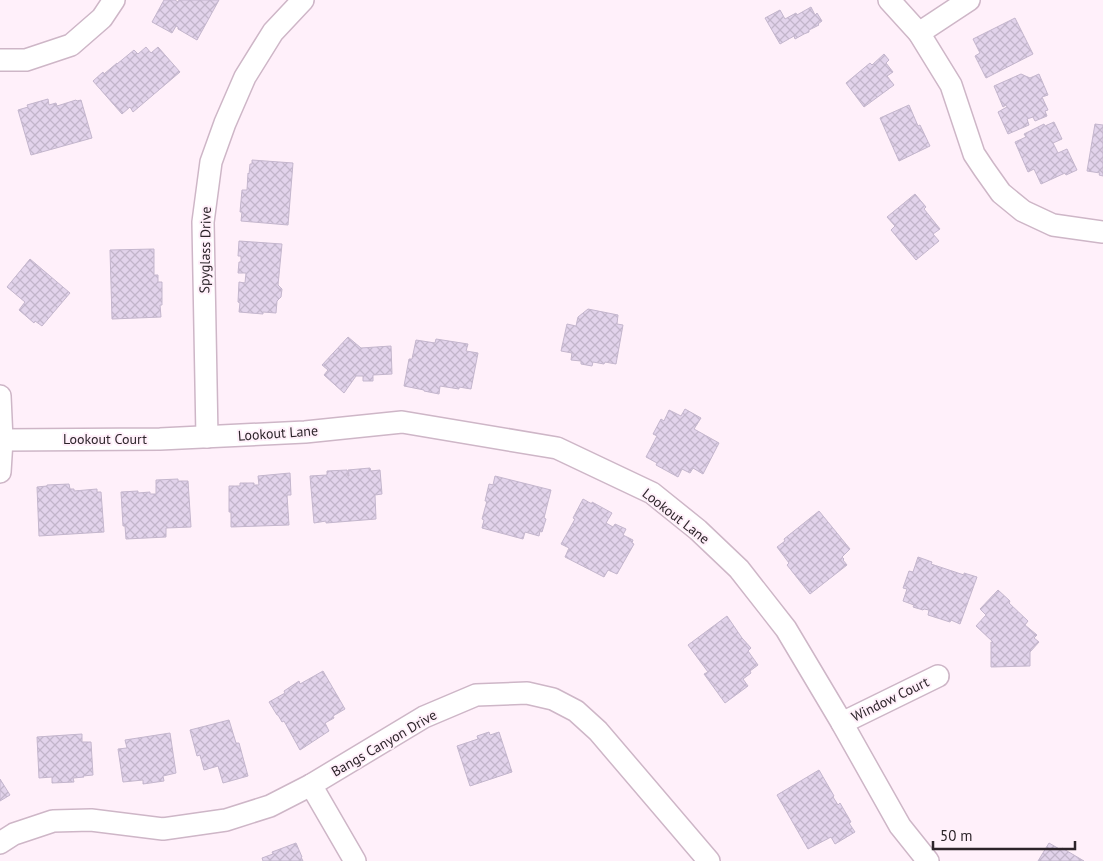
<svg xmlns="http://www.w3.org/2000/svg" width="1103" height="861" viewBox="0 0 1103 861" font-family="'PT Sans',sans-serif">
  <style>
    .building { fill: url(#building-cross-hatch); stroke: #c4b6cd }
    .lines { fill: none; stroke-linecap: round; stroke-linejoin: round }
    .minor-casing { stroke: #ceb6c7; stroke-width: 24 }
    .minor { stroke: #fff; stroke-width: 21 }
    .labels { text-anchor: middle; stroke-width: 4; stroke-linejoin: round; paint-order: stroke }
    .street-label { font-size: 14px; fill: #2d242a; stroke: #fff0fa }
  </style>
  <defs>
    <pattern id="building-cross-hatch" width="8" height="8" patternUnits="userSpaceOnUse" patternTransform="scale(1.25)"><rect width="8" height="8" fill="#e2d3eb"/><path d="M0 0l8 8M0 8l8-8" fill="none" stroke="#c2b5ca"/></pattern>
  </defs>
  <rect width="100%" height="100%" fill="#fff0fa"/>
  <g class="building">
    <polygon points="164,0 175,0 178,2 179,0 219,0 197,40 178,29 178,27 176,26 172,33 152,22"/>
    <polygon points="811,7 815,15 817,13 822,21 818,24 819,25 809,30 809,32 804,34 795,39 794,36 780,44 765,18 780,10 785,19 796,13 797,15"/>
    <polygon points="1015,18 1033,54 986,78 975,56 980,53 973,39"/>
    <polygon points="146,47 151,53 158,47 180,72 133,112 130,107 122,114 93,81 103,72 104,74 117,63 117,64 134,50 138,54"/>
    <polygon points="884,54 889,60 886,63 893,72 887,76 894,85 864,107 846,83 870,63 872,65"/>
    <polygon points="1021,74 1030,78 1039,74 1048,95 1042,97 1048,110 1045,111 1047,116 1035,121 1033,117 1027,119 1029,125 1008,134 998,112 1007,107 1006,105 1003,107 994,86"/>
    <polygon points="48,99 49,105 56,103 57,106 76,100 77,101 81,100 92,138 31,155 18,110 28,107 27,105"/>
    <polygon points="909,105 918,126 920,125 930,146 899,161 880,118"/>
    <polygon points="1054,122 1062,139 1053,143 1058,153 1067,149 1077,170 1066,175 1065,173 1041,184 1034,169 1028,172 1015,142 1026,137 1024,134 1044,124 1045,126"/>
    <polygon points="1095,124 1103,125 1103,176 1099,175 1100,173 1087,171"/>
    <polygon points="252,160 293,163 288,225 241,221 242,212 240,212 242,190 247,190 248,173 249,174 250,164 252,164"/>
    <polygon points="915,194 926,207 924,209 940,229 933,234 939,241 916,260 891,230 895,226 887,217"/>
    <polygon points="239,241 282,244 278,285 282,289 281,297 277,301 276,313 263,312 263,314 239,312 240,303 238,302 239,282 245,283 246,273 238,273 239,262 241,262 241,256 238,256"/>
    <polygon points="154,249 154,275 158,275 158,282 162,282 162,305 160,305 161,317 112,319 110,250"/>
    <polygon points="30,259 70,293 42,326 35,321 34,323 19,310 25,302 7,287"/>
    <polygon points="588,309 618,315 617,324 623,325 616,364 605,362 604,364 593,362 592,366 581,364 581,361 571,360 572,353 561,351 567,324 576,326 578,317"/>
    <polygon points="348,337 361,348 391,346 392,374 373,375 373,381 363,381 363,376 356,376 344,393 324,375 328,370 322,365"/>
    <polygon points="436,339 468,344 466,351 478,353 471,389 459,387 459,389 440,386 439,394 424,391 424,390 404,386 409,359 412,359 416,340 435,343"/>
    <polygon points="685,409 701,418 694,429 719,443 703,474 693,468 690,473 682,469 678,477 656,465 657,463 646,457 657,436 653,434 661,419 664,421 669,410 681,416"/>
    <polygon points="370,468 371,471 380,470 382,494 375,495 376,519 326,523 326,521 314,523 310,476 327,475 327,471 347,470 348,476 349,476 348,470"/>
    <polygon points="290,473 291,495 287,495 289,525 231,527 231,512 229,512 229,486 240,486 240,483 254,483 254,485 259,485 258,476"/>
    <polygon points="495,476 551,490 544,518 546,519 542,532 540,531 539,536 525,532 523,539 482,528 484,520 482,519 487,501 485,501 489,484 493,485"/>
    <polygon points="178,479 178,481 188,481 191,527 166,528 166,537 126,539 125,526 123,526 121,492 138,491 138,493 150,492 150,494 156,494 156,480"/>
    <polygon points="69,484 70,489 74,489 74,491 97,489 97,492 101,492 104,532 39,536 37,487 47,486 47,485"/>
    <polygon points="583,499 592,504 592,502 612,513 606,523 613,527 615,524 626,529 623,535 633,540 632,543 634,544 617,574 608,570 604,577 565,557 569,548 561,544 575,519 573,518"/>
    <polygon points="819,511 850,549 842,557 844,559 843,560 847,565 810,594 787,565 789,563 777,547 785,541 784,539"/>
    <polygon points="918,557 932,562 931,564 964,575 964,573 977,577 960,624 951,620 950,622 928,615 929,610 924,609 923,610 913,607 914,605 903,601 907,589 903,588 909,571 913,572"/>
    <polygon points="998,590 1010,601 1009,603 1028,621 1025,625 1037,635 1034,638 1039,642 1030,652 1030,666 991,667 991,642 993,642 976,626 986,615 980,609"/>
    <polygon points="727,616 742,638 751,648 748,651 758,665 750,671 751,673 743,679 748,686 725,703 704,674 708,672 688,645"/>
    <polygon points="323,671 345,709 333,716 334,718 325,723 329,731 300,750 284,721 282,722 278,715 277,715 269,702 285,693 284,691 299,681 300,684"/>
    <polygon points="229,720 236,743 239,743 248,776 223,783 218,766 204,770 200,755 197,756 190,730"/>
    <polygon points="489,732 490,735 499,732 512,772 470,786 457,746 478,739 477,736"/>
    <polygon points="170,733 176,773 163,776 164,781 143,784 143,780 123,782 118,749 127,748 125,740"/>
    <polygon points="82,734 82,742 91,742 93,775 83,776 84,777 73,778 74,782 52,783 52,777 39,778 37,737"/>
    <polygon points="819,770 834,796 833,797 838,805 840,803 851,822 849,823 855,832 835,844 831,837 808,849 777,795"/>
    <polygon points="0,779 10,795 0,801"/>
    <polygon points="296,843 302,857 301,857 303,861 263,861 262,858 273,854 272,852"/>
    <polygon points="1049,843 1061,850 1062,848 1084,861 1038,861"/>
  </g>
  <g class="lines">
    <g class="minor-casing">
      <g id="minor">
        <polyline points="889,0 919,33 951,85 974,154 984,169 1001,193 1023,211 1053,225 1103,232"/>
        <polyline points="919,33 969,0"/>
        <polyline points="0,60 26,60 71,45 102,18 114,0"/>
        <polyline points="0,396 2,440 0,472"/>
        <polyline points="207,437 203,222 211,162 225,123 245,77 273,32 303,0"/>
        <polyline points="2,440 160,439 305,432 402,422 557,448 652,493 698,530 739,569 786,629 842,723 900,826 928,861"/>
        <polyline points="842,723 938,676"/>
        <polyline points="311,785 355,861"/>
        <polyline points="0,843 14,834 53,821 91,820 163,829 226,820 270,806 311,785 424,717 476,695 527,693 553,699 576,711 598,731 709,861"/>
      </g>
    </g>
    <use href="#minor" class="minor"/>
  </g>
  <g class="labels">
    <g class="street-label">
      <text transform="translate(205 250) rotate(-89)" y="5">Spyglass Drive</text>
      <text transform="translate(278 433) rotate(-4)" y="5">Lookout Lane</text>
      <text x="105" y="444">Lookout Court</text>
      <text transform="translate(676 516) rotate(38)" y="5">Lookout Lane</text>
      <text transform="translate(890 699) rotate(-26)" y="5">Window Court</text>
      <text transform="translate(384 743) rotate(-30)" y="5">Bangs Canyon Drive</text>
    </g>
  </g>
  <path d="M933 841v8h142v-8" fill="none" stroke="#2d242a" stroke-width="2.5"/>
  <text x="940" y="841" font-size="15" fill="#2d242a" stroke="#fff0fa" stroke-width="4" paint-order="stroke">50 m</text>
</svg>
